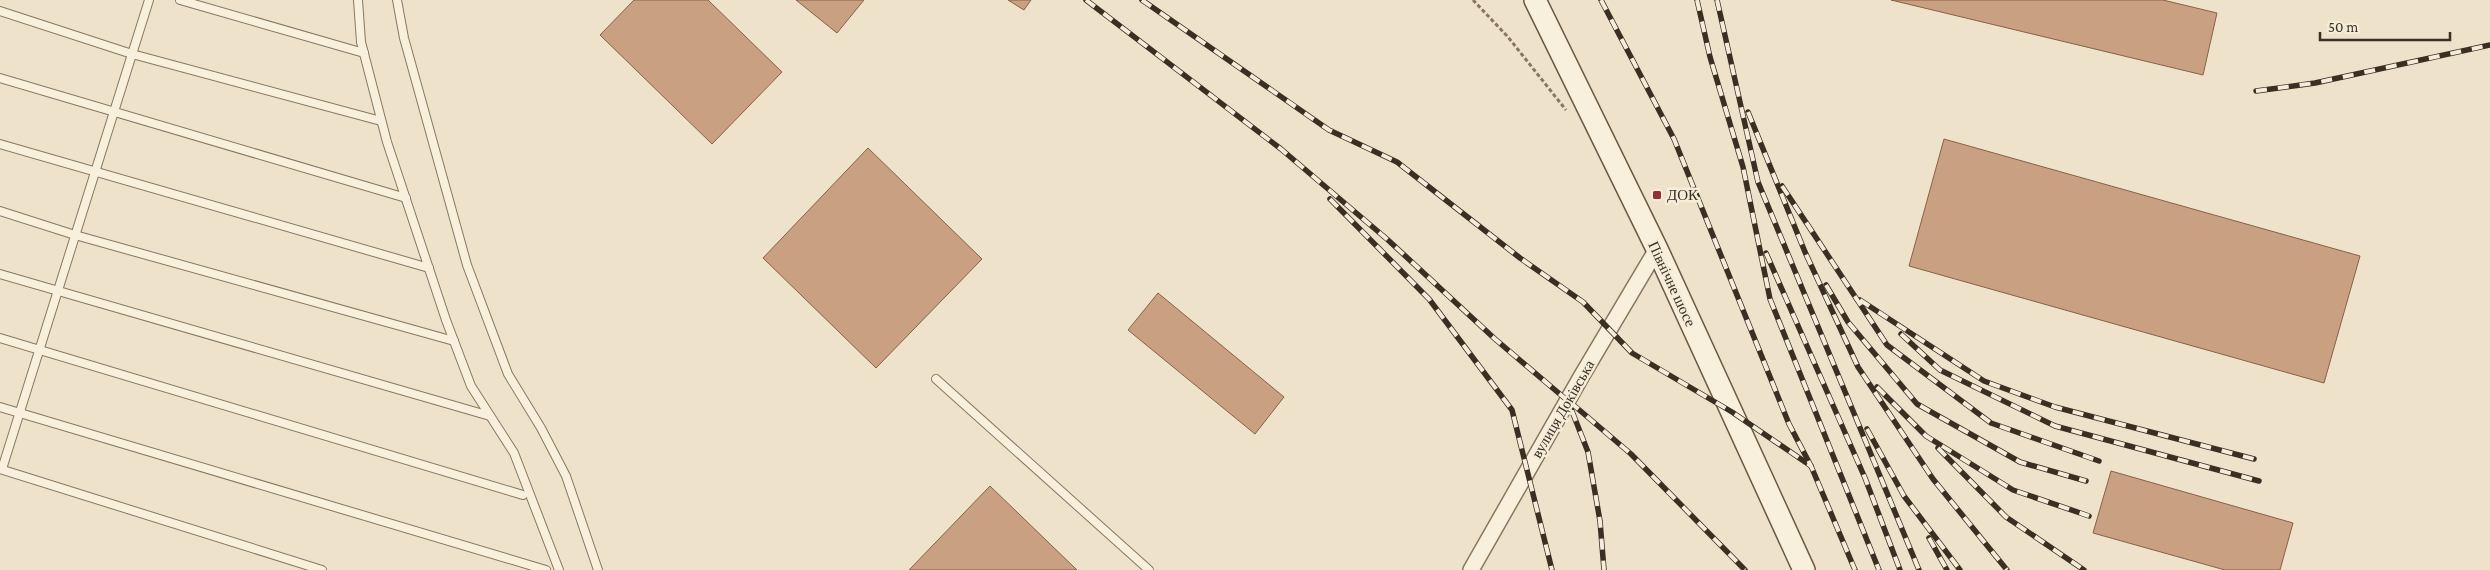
<svg xmlns="http://www.w3.org/2000/svg" width="2490" height="570" viewBox="0 0 2490 570" font-family="'Crimson Pro',serif">
  <style>
    .building { fill: #caa082; stroke: #886145 }
    .lines { fill: none; stroke-linecap: round; stroke-linejoin: round }
    .service-casing { stroke: #8a765f; stroke-width: 10 }
    .minor-casing { stroke: #8a765f; stroke-width: 18 }
    .secondary-casing { stroke: #6c5742; stroke-width: 24 }
    .path { stroke: #8a765f; stroke-width: 3; stroke-dasharray: 4 2.5; stroke-linecap: butt }
    .service { stroke: #f8f0dd; stroke-width: 8 }
    .minor { stroke: #f8f0dd; stroke-width: 15 }
    .secondary { stroke: #f8f0dd; stroke-width: 21 }
    .rail-casing { stroke: #3b2e22; stroke-width: 5.5 }
    .rail { stroke: #f5edda; stroke-width: 4; stroke-dasharray: 11; stroke-linecap: butt }
    .poi-dot { fill: #973131; stroke: #f5edda; stroke-width: 2 }
    .labels { text-anchor: middle; stroke-width: 5; stroke-linejoin: round; paint-order: stroke }
    .poi-label { font-size: 15px; fill: #3b2e22; stroke: #f5edda; text-anchor: start }
    .street-label { font-size: 15px; fill: #3b2e22; stroke: #f5edda }
  </style>
  <rect width="100%" height="100%" fill="#eee3ca"/>
  <g class="building">
    <polygon points="634,0 708,0 782,72 712,144 600,35"/>
    <polygon points="796,0 864,0 837,33"/>
    <polygon points="1008,0 1031,0 1024,10"/>
    <polygon points="1891,0 2163,0 2217,13 2203,75"/>
    <polygon points="1944,139 2360,256 2324,383 1909,266"/>
    <polygon points="868,148 982,259 876,368 763,258"/>
    <polygon points="1158,293 1284,397 1255,434 1128,330"/>
    <polygon points="2111,471 2293,523 2280,570 2225,570 2093,533"/>
    <polygon points="990,486 1077,570 909,570"/>
  </g>
  <g class="lines">
    <g class="service-casing">
      <g id="service">
        <polyline points="180,0 364,53"/>
        <polyline points="358,0 361,42 387,142 446,320 471,386 514,453 559,570"/>
        <polyline points="397,0 404,38 467,265 508,374 541,428 566,476 598,570"/>
        <polyline points="0,11 132,54 381,121"/>
        <polyline points="0,78 406,198"/>
        <polyline points="0,144 429,268"/>
        <polyline points="0,211 75,235 454,341"/>
        <polyline points="0,274 490,416"/>
        <polyline points="0,338 523,495"/>
        <polyline points="936,379 1149,570"/>
        <polyline points="0,407 546,570"/>
        <polyline points="0,469 322,570"/>
        <polyline points="2,469 149,0"/>
      </g>
    </g>
    <g class="minor-casing">
      <polyline id="minor" points="1471,570 1581,377 1657,249"/>
    </g>
    <g class="secondary-casing">
      <polyline id="secondary" points="1535,0 1657,249 1804,570"/>
    </g>
    <polyline class="path" points="1473,0 1508,37 1566,110"/>
    <use href="#service" class="service"/>
    <use href="#minor" class="minor"/>
    <use href="#secondary" class="secondary"/>
    <g class="rail-casing">
      <g id="rail">
        <polyline points="1086,0 1281,149 1388,240 1495,339 1568,401 1588,452 1600,521 1604,570"/>
        <polyline points="1142,0 1329,130 1397,162 1520,258 1583,302 1632,353 1732,412 1811,466"/>
        <polyline points="1601,0 1674,139 1789,424 1811,466 1855,570"/>
        <polyline points="1697,0 1710,57 1743,167 1770,299 1879,570"/>
        <polyline points="1717,0 1758,182 1919,570"/>
        <polyline points="2256,91 2315,83 2490,45"/>
        <polyline points="1748,112 1805,252 1858,367 1933,479 2007,570"/>
        <polyline points="1782,186 1887,345 1991,423 2099,461"/>
        <polyline points="1330,199 1429,299 1512,410 1552,570"/>
        <polyline points="1766,253 1865,478 1900,570"/>
        <polyline points="1826,285 1848,322 1917,404 2020,462 2086,481"/>
        <polyline points="1860,300 1984,381 2055,407 2254,459"/>
        <polyline points="1901,334 1940,370 2055,426 2259,481"/>
        <polyline points="1877,387 1926,436 2013,490 2089,516"/>
        <polyline points="1570,402 1631,454 1745,570"/>
        <polyline points="1867,429 1904,496 1960,570"/>
        <polyline points="1938,448 2006,517 2084,570"/>
        <polyline points="1929,538 1947,570"/>
      </g>
    </g>
    <use href="#rail" class="rail"/>
  </g>
  <rect class="poi-dot" x="1652" y="190" width="10" height="10" rx="2.5"/>
  <g class="labels">
    <g class="poi-label">
      <text x="1667" y="200">ДОК</text>
    </g>
    <g class="street-label">
      <text transform="translate(1672 284) rotate(65)" y="5">Північне шосе</text>
      <text transform="translate(1563 409) rotate(-60)" y="5">вулиця Доківська</text>
    </g>
  </g>
  <path d="M2320 32v8h130v-8" fill="none" stroke="#3b2e22" stroke-width="2.5"/>
  <text x="2328" y="32" font-size="15" fill="#3b2e22" stroke="#f5edda" stroke-width="4" paint-order="stroke">50 m</text>
</svg>
